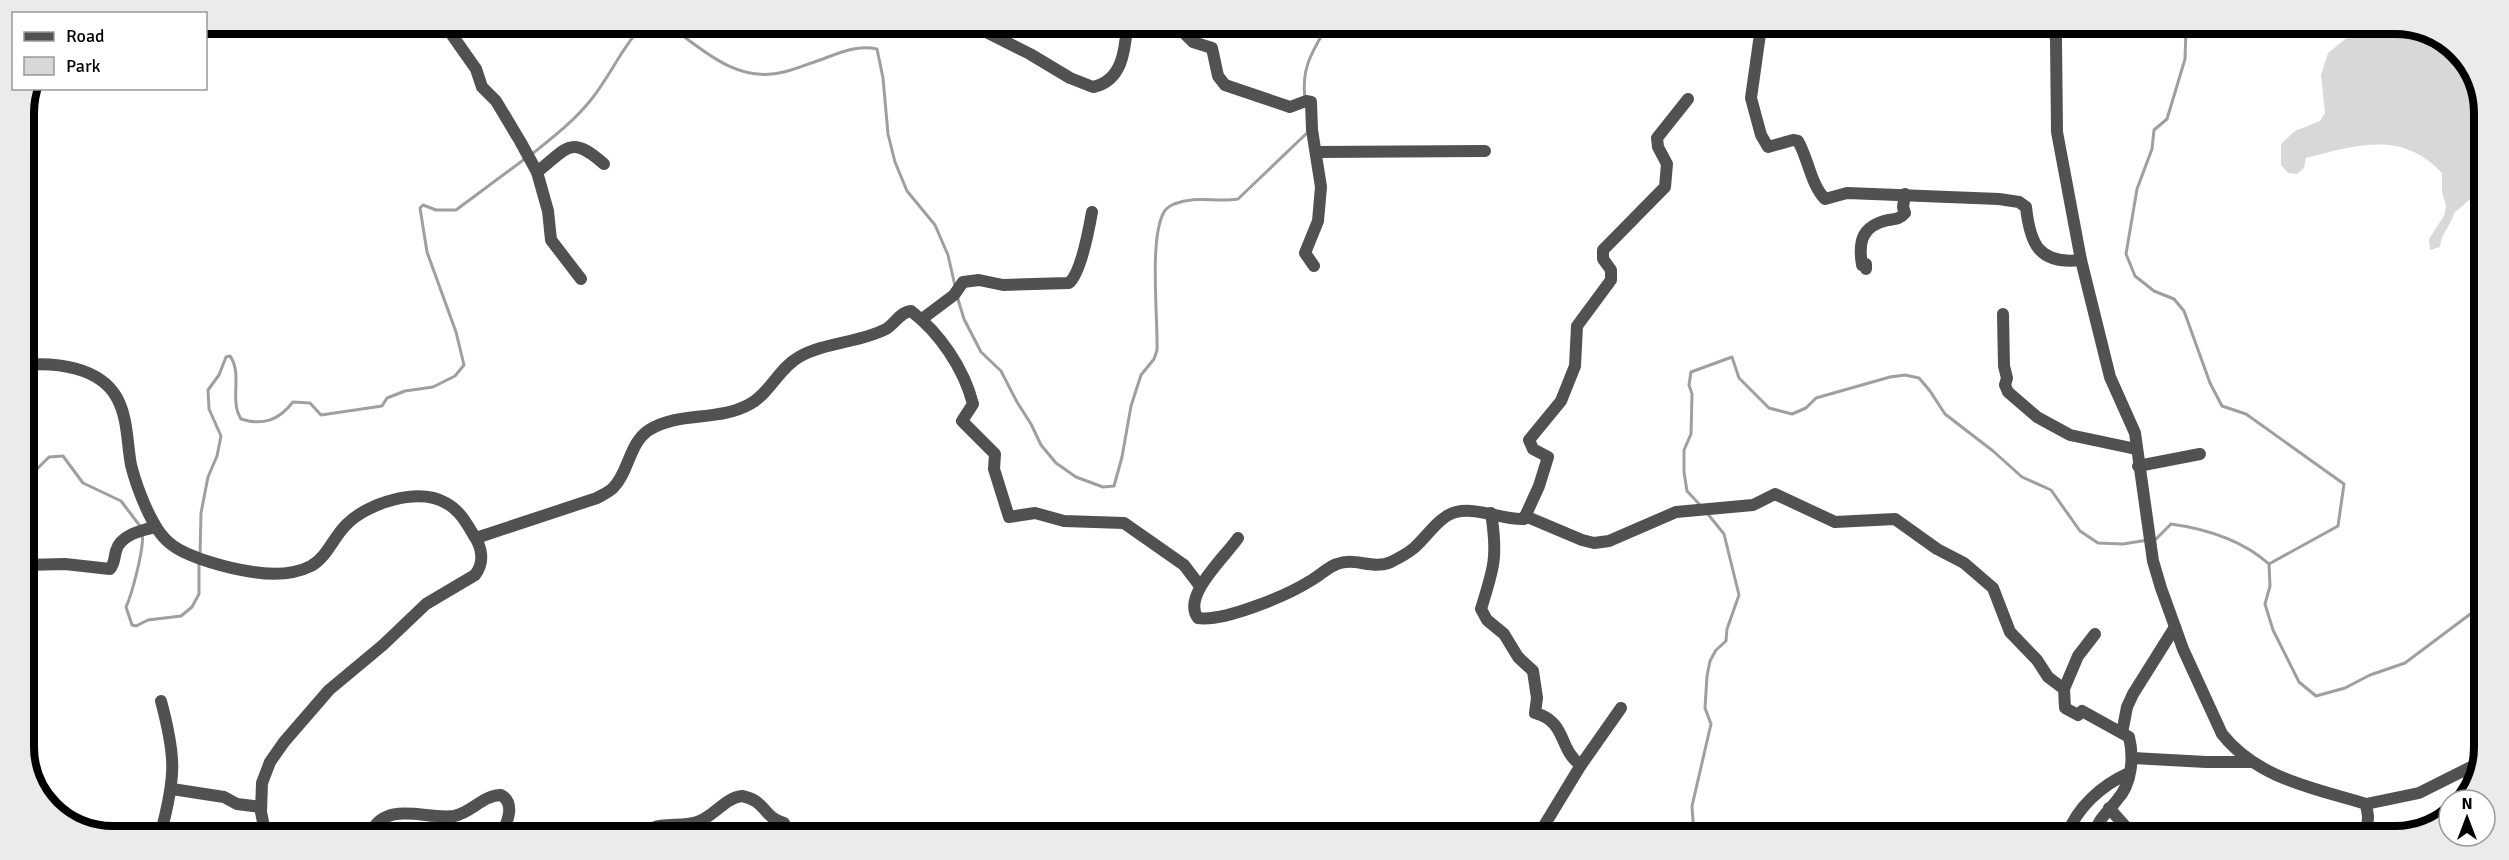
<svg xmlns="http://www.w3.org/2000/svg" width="2509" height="860" viewBox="0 0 2509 860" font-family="Signika,sans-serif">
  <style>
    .green { fill: #d8d8d8 }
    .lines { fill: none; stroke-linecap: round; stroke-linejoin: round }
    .stream { stroke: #9f9f9f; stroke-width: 3 }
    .minor { stroke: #515151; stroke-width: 12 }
    .rim { fill: none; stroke: #000; stroke-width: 8 }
  </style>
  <rect width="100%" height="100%" fill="#fff"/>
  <path class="green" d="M2358,29h66l42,30 19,48 -1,79c-10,9 -19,18 -30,27 -3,13 -13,20 -14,34l-10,3 -1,-11 15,-23 2,-10 -4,-14v-19c-40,-43 -85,-28 -136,-15l-2,10 -7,6 -9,-1 -7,-8v-21l14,-13 25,-10 5,-8 -4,-38 7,-22z"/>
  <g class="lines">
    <g class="stream">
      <path d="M669,25c33,25 69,59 115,47 13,-3 26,-9 39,-13 18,-7 34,-14 54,-10l6,29 5,56 7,28 12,29 28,34 13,30 7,31"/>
      <polyline points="2186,28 2185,59 2167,119 2154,130 2152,149 2137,189 2126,254 2135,276 2154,291 2174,299 2184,311 2210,383 2222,406 2246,414 2344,484 2338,526 2269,564"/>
      <path d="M1305,99c-4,-31 7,-47 22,-73"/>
      <path d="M532,154c20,-16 42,-33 58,-53 20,-24 31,-53 53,-76"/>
      <path d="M957,296l7,23 17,33 20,19 16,31 14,22 10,21 15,18 20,14 27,10 11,-1 8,-29 9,-51 10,-31 13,-16 3,-9c1,-32 -8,-112 7,-138 2,-4 6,-6 10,-8 23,-9 42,-1 64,-5l69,-66"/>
      <polyline points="24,482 49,457 63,456 83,483 121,501 140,526"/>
      <polyline points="1701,506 1687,491 1684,472 1684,450 1691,434 1692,394 1689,385 1691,372 1732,357 1739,378 1769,408 1792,414 1806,408 1816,398 1890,377 1905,375 1919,378 1930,391 1945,414 1993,451 2022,477 2051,490 2080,531 2098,543 2123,544 2148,540"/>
      <path d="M142,533c3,13 -10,61 -16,74l6,18 4,1 12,-6 33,-4 11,-9 7,-13v-32"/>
      <path d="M2155,540l16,-16c36,5 71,16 98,40l1,22 -5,18 8,26 26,52 17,14 29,-8 25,-13 35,-12 76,-57"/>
      <path d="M200,555l1,-42 7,-36 9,-21 4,-20 -12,-27 -1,-19 11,-15 7,-18 4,-1c13,18 -1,44 11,63 22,7 38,1 52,-17l17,1 11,12 61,-9 5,-8 18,-7 28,-4 22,-11 9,-11 -8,-33 -29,-80 -7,-44 3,-3 13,5h20l70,-52"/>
      <polyline points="1694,835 1692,806 1711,724 1705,708 1707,676 1710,661 1716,650 1726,641 1727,629 1739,595 1724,534 1707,513"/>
    </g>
    <g class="minor">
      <polyline points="445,25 476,69 482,87 496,101 520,141 537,172 548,211 551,240 581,279"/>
      <path d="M974,26l56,28 40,24 23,9c29,-6 32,-36 34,-61"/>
      <polyline points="1177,26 1193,42 1212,48 1218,76 1225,85 1290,107 1306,101 1311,102 1312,130 1321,187 1318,221 1305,253 1314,266"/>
      <path d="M1761,27l-10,71 10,37 7,12 25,-7 5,1c10,17 13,44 27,58l22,-6 152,6 20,3 7,5c4,37 13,58 55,53"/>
      <path d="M2053,28l3,11 1,93 24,128 29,117 25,56 18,128 8,27 22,61 39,85c36,45 92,54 144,70l2,12 -1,20"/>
      <polyline points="1316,152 1485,151"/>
      <path d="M537,172c31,-24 33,-38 67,-8"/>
      <path d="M1866,269v-5l-4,1c-4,-24 0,-39 26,-45 7,-1 12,-1 17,-7l-2,-6 2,-13"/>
      <polyline points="2003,314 2004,366 2007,378 2005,385 2008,392 2037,417 2070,435 2136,449"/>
      <path d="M922,319l32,-24 9,-13 16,-2 24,5 66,-2c12,-10 20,-54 23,-71"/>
      <path d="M24,365c32,-3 76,2 93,33 11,20 10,46 14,67 4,16 10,32 17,47 6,12 12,24 24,33 17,13 59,24 81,27 19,3 40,3 58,-6 16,-9 22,-28 35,-41 21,-22 72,-38 100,-22 13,7 20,19 27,31 9,13 12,28 2,41l-49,29 -43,41 -54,45 -45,52 -14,20 -8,21 -1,29 4,20"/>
      <polyline points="2138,466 2200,454"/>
      <path d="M1491,513c7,43 3,55 -10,96l6,11 17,14 14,23 15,14 4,27 -2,15c33,9 23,37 46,52l-42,69"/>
      <path d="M1525,516l57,24 12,3 15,-2 67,-29 77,-7 22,-11 60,28 60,-3 42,30 27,14 29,25 17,44 27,28 11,17 16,12 1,19 13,7 4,-4 47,26c5,20 3,47 -12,63 -9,12 -20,20 -23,35"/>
      <path d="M476,538l121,-40c5,-3 12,-6 16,-10 16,-16 16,-45 36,-58 30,-19 69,-8 101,-26 20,-11 29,-36 49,-47 26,-15 60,-14 87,-28 9,-5 14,-17 25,-18 29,22 53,58 62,93l-11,17 33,33 -1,15 15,48 26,-4 29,8 60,2 60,42 16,21"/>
      <path d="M1238,538c-12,18 -57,58 -40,80 26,4 90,-23 112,-37 10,-5 16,-13 27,-17 18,-7 35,6 54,-2 8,-4 17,-9 23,-14 13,-11 25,-32 42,-36 23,-5 45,8 68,7l15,-33 9,-29 -15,-8 -4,-9 32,-39 14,-35 2,-40 34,-46v-10l-8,-11v-9l62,-63 2,-23 -9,-17 -1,-9 31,-39"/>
      <path d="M24,565l41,-1 45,5c5,-6 4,-11 6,-18 4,-16 26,-21 39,-24"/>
      <polyline points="2064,689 2078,656 2095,634"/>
      <polyline points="2122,733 2127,707 2133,694 2175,627"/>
      <polyline points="2133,758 2206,762 2252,762"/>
      <polyline points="1581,765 1621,708"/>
      <polyline points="172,789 224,797 237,804 261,807"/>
      <polyline points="2366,804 2419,793 2473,766 2480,759"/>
      <polyline points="2109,808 2133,835"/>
      <path d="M161,832c15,-56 15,-75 0,-131"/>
      <path d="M371,832c16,-32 55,-12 83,-16 17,-3 29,-21 47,-21 14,8 7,25 2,37"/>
      <path d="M645,832c19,-12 33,-4 52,-10 17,-5 27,-24 45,-26 25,5 20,21 42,27"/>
      <path d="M2067,835c10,-28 35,-50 62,-62"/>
    </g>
  </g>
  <path d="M0 0H2509V860H0ZM113 34H2395A79 79 0 0 1 2474 113V747A79 79 0 0 1 2395 826H113A79 79 0 0 1 34 747V113A79 79 0 0 1 113 34Z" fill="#ebebeb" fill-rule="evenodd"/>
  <path class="rim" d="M113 34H2395A79 79 0 0 1 2474 113V747A79 79 0 0 1 2395 826H113A79 79 0 0 1 34 747V113A79 79 0 0 1 113 34Z"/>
  <rect x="12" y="12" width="195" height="78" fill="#ffffff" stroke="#999999" stroke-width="1.5"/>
  <rect x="24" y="32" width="30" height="9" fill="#515151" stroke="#999999" stroke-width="1.5"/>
  <text x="66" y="42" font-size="18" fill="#000000">Road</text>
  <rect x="24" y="57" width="30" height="18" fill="#d8d8d8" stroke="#999999" stroke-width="1.5"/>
  <text x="66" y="72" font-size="18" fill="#000000">Park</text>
  <g transform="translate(2467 818)"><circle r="28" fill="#ffffff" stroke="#999999" stroke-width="1.5"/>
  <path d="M0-4.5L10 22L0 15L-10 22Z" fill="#000000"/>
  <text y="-9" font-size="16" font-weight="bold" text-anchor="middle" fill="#000000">N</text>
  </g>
</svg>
